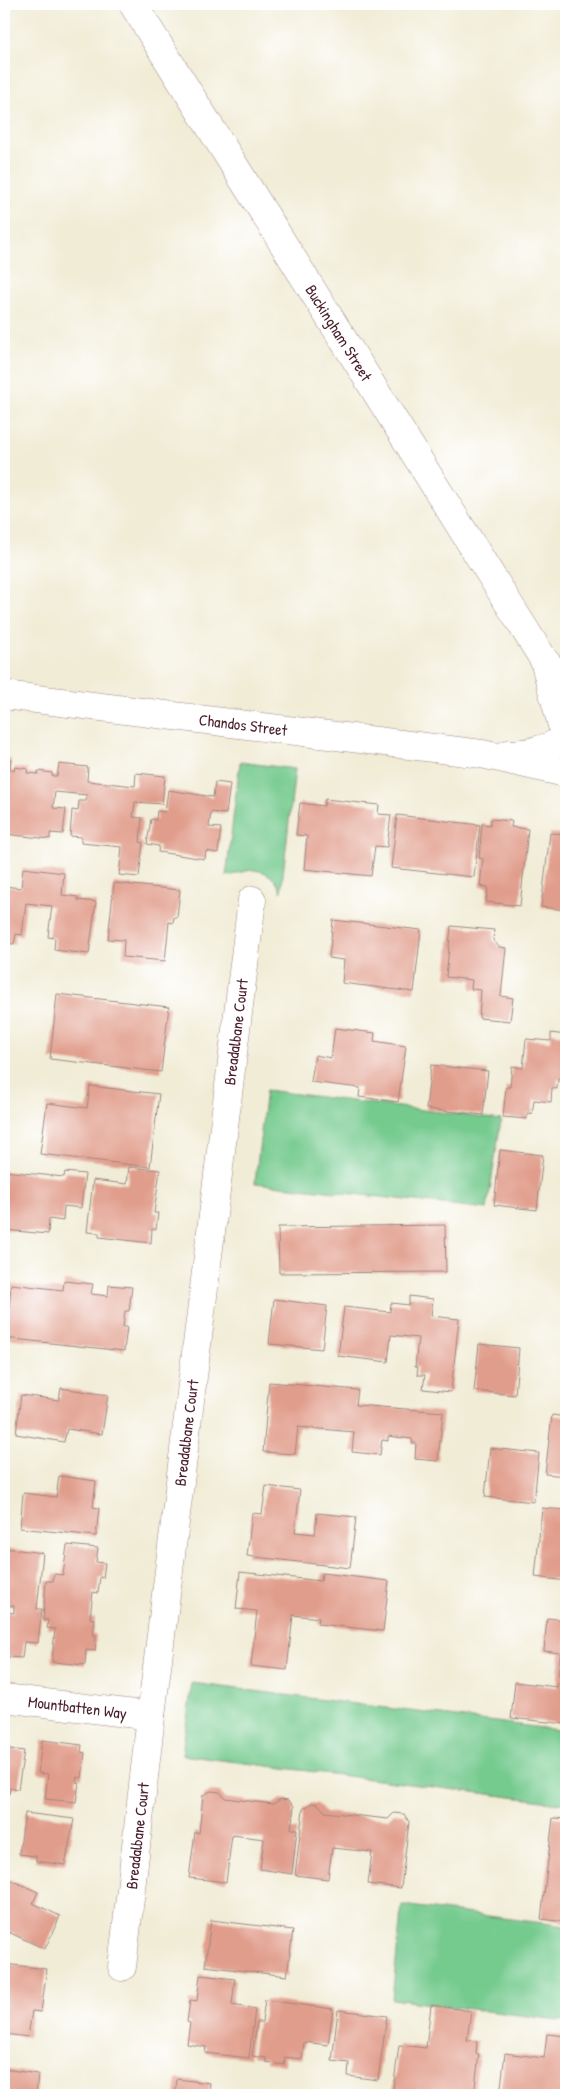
<svg xmlns="http://www.w3.org/2000/svg" width="570" height="2099" viewBox="0 0 570 2099" font-family="'Patrick Hand',sans-serif">
  <style>
    .green { fill: #75ca8e; stroke: #60745c }
    .building { fill: #e19d8b }
    .lines { fill: none; stroke-linecap: round; stroke-linejoin: round }
    .street-casing { stroke: #9e8680; stroke-width: 29 }
    .street { stroke: #fff; stroke-width: 28 }
    .labels { text-anchor: middle; stroke-width: 4; stroke-linejoin: round; paint-order: stroke }
    .street-label { font-size: 16px; fill: #4a1f2b; stroke: #fff }
  </style>
  <rect width="100%" height="100%" fill="#fff"/>
  <filter id="ink" filterUnits="userSpaceOnUse"><feTurbulence type="fractalNoise" baseFrequency=".02" numOctaves="2"/><feDisplacementMap in="SourceGraphic" scale="10" xChannelSelector="R" yChannelSelector="G"/><feConvolveMatrix kernelMatrix="1 2 1 2 8 2 1 2 1" color-interpolation-filters="sRGB"/></filter>
  <filter id="wash" filterUnits="userSpaceOnUse"><feTurbulence type="fractalNoise" baseFrequency=".0096" numOctaves="4" result="noise"/><feDisplacementMap in="SourceGraphic" scale="20" xChannelSelector="R" yChannelSelector="G"/><feGaussianBlur stdDeviation="1.12" result="paint"/><feColorMatrix in="noise" values="0 0 0 0 0 0 0 0 0 0 0 0 0 0 0 0 0 1.4 0 .05"/><feComposite in="paint" operator="in"/></filter>
  <g filter="url(#wash)">
    <rect width="100%" height="100%" fill="#f1ecd6"/>
    <g class="green">
      <path d="M240,762l55,7 -14,123c-5,-16 -18,-24 -35,-21 -7,1 -13,5 -20,5z"/>
      <polygon points="266,1090 501,1120 487,1209 255,1183"/>
      <polygon points="192,1683 566,1731 566,1804 182,1755"/>
      <polygon points="402,1905 566,1926 566,2021 392,1999"/>
    </g>
    <g id="blocks">
      <g class="building">
        <polygon points="4,758 11,759 10,770 14,771 15,767 28,769 27,773 38,774 38,771 52,773 52,776 57,776 59,764 88,767 87,781 135,786 136,773 165,776 162,804 135,802 133,817 142,818 140,842 143,843 139,877 119,875 122,847 81,843 81,837 70,836 72,810 78,811 79,801 86,801 87,795 55,792 53,808 66,809 63,834 50,833 50,839 4,834 4,792 8,793 9,786 4,785"/>
        <polygon points="215,782 230,784 226,814 211,812 209,827 221,828 218,853 206,851 205,859 158,852 159,846 147,844 151,819 156,820 157,811 165,812 168,790 213,797"/>
        <polygon points="325,799 379,805 378,814 391,815 387,847 375,846 371,876 304,869 307,836 296,835 300,803 324,806"/>
        <polygon points="397,815 480,825 474,877 391,868"/>
        <polygon points="491,819 512,821 511,827 528,829 520,906 486,902 488,887 480,886 483,859 479,858 482,824 490,825"/>
        <polygon points="550,833 566,834 566,910 541,907"/>
        <polygon points="23,868 64,873 62,895 78,897 78,900 96,902 89,954 54,950 55,938 48,937 52,906 26,903 22,935 16,934 14,944 4,943 4,886 21,888"/>
        <polygon points="114,883 180,890 177,917 174,917 173,923 169,922 165,961 123,957 124,940 108,939"/>
        <polygon points="333,920 421,930 414,992 342,983 344,960 329,958"/>
        <polygon points="451,926 494,930 493,940 499,947 506,948 501,996 513,998 510,1021 479,1018 481,990 471,989 472,980 446,977"/>
        <polygon points="57,994 169,1007 161,1072 50,1059"/>
        <polygon points="335,1028 375,1033 374,1041 406,1046 398,1102 359,1097 360,1088 311,1082 315,1055 331,1058"/>
        <polygon points="551,1033 566,1035 566,1080 558,1079 557,1089 552,1088 551,1102 534,1100 532,1114 527,1113 527,1119 503,1117 506,1087 510,1087 512,1066 523,1068 526,1039 551,1041"/>
        <polygon points="431,1065 488,1071 483,1115 426,1109"/>
        <polygon points="90,1086 159,1094 150,1167 40,1154 47,1103 87,1108"/>
        <polygon points="500,1150 543,1155 537,1210 494,1205"/>
        <polygon points="129,1167 160,1170 154,1213 158,1213 156,1229 152,1229 151,1243 99,1237 99,1233 87,1232 93,1180 127,1184"/>
        <polygon points="4,1171 64,1177 65,1172 85,1174 81,1208 64,1206 63,1221 49,1219 48,1234 4,1230 6,1205 4,1205"/>
        <polygon points="445,1225 446,1272 279,1273 278,1227"/>
        <polygon points="64,1281 93,1284 91,1294 108,1296 109,1285 132,1287 129,1311 125,1311 123,1327 127,1327 124,1351 4,1338 4,1308 9,1309 11,1284 63,1290"/>
        <polygon points="409,1296 433,1299 431,1316 459,1319 451,1392 423,1389 425,1375 417,1375 418,1367 415,1367 418,1338 391,1335 388,1362 338,1356 344,1307 390,1312 391,1303 409,1305"/>
        <polygon points="274,1299 327,1306 322,1349 269,1344"/>
        <polygon points="479,1344 519,1348 515,1395 474,1391"/>
        <polygon points="269,1382 358,1390 356,1405 443,1412 438,1461 415,1459 416,1443 412,1443 412,1439 388,1436 388,1441 382,1440 380,1455 352,1452 354,1432 298,1427 295,1454 263,1452"/>
        <polygon points="61,1388 108,1395 102,1434 67,1429 64,1442 16,1434 21,1395 59,1400"/>
        <polygon points="552,1415 566,1417 566,1476 545,1474"/>
        <polygon points="490,1448 539,1453 534,1502 485,1497"/>
        <polygon points="59,1476 96,1481 93,1507 99,1508 96,1536 20,1528 23,1493 56,1497"/>
        <polygon points="266,1486 300,1490 295,1532 315,1534 317,1513 356,1517 350,1568 247,1556 252,1513 262,1514"/>
        <polygon points="542,1508 566,1510 566,1581 535,1577"/>
        <polygon points="67,1545 98,1548 96,1562 105,1563 103,1578 100,1577 98,1593 93,1592 90,1618 95,1619 93,1635 96,1635 95,1651 86,1650 85,1665 52,1662 55,1629 47,1628 48,1620 43,1620 46,1581 53,1581 54,1574 63,1575"/>
        <polygon points="4,1548 43,1553 37,1609 42,1609 38,1643 24,1642 22,1658 7,1657 8,1650 4,1650 4,1612 14,1613 14,1606 4,1605"/>
        <polygon points="240,1572 321,1581 322,1573 389,1581 383,1631 318,1624 319,1618 293,1615 287,1670 251,1666 257,1611 236,1609"/>
        <polygon points="547,1618 566,1620 566,1724 511,1718 515,1682 557,1687 560,1653 544,1651"/>
        <polygon points="42,1740 82,1745 81,1752 85,1753 82,1778 77,1777 76,1782 79,1783 76,1802 45,1799 48,1774 38,1773"/>
        <polygon points="4,1748 24,1751 18,1789 10,1788 9,1795 4,1795"/>
        <polygon points="211,1791 220,1792 225,1798 273,1804 281,1799 288,1800 294,1806 291,1829 297,1829 292,1874 260,1869 264,1839 232,1835 226,1882 189,1878 195,1832 199,1833 203,1795"/>
        <polygon points="312,1803 318,1804 325,1812 388,1819 394,1813 404,1814 409,1822 401,1888 368,1884 372,1852 332,1848 328,1879 295,1875 303,1809"/>
        <polygon points="25,1813 74,1819 65,1865 36,1861 36,1856 19,1854"/>
        <polygon points="553,1818 566,1819 566,1922 541,1919"/>
        <polygon points="4,1877 38,1892 33,1903 60,1916 45,1949 4,1930"/>
        <polygon points="211,1920 293,1930 287,1976 205,1966"/>
        <polygon points="4,1964 47,1969 41,2012 32,2011 28,2037 4,2034"/>
        <polygon points="200,1975 235,1979 232,2005 255,2009 249,2058 205,2053 206,2047 187,2044 190,2023 187,2022 190,2000 197,2001"/>
        <polygon points="265,2000 333,2009 328,2045 304,2042 302,2059 285,2057 284,2065 266,2062 266,2058 252,2056 257,2022 262,2022"/>
        <polygon points="431,2005 471,2011 467,2040 477,2041 476,2054 479,2054 474,2095 437,2095 393,2090 399,2045 426,2048"/>
        <polygon points="338,2010 387,2016 378,2080 348,2076 349,2063 332,2061"/>
        <polygon points="547,2034 566,2036 566,2095 500,2095 505,2053 544,2058"/>
        <polygon points="4,2069 38,2074 36,2095 4,2095"/>
        <polygon points="177,2079 210,2083 209,2095 175,2095"/>
      </g>
    </g>
  </g>
  <g filter="url(#ink)">
    <use href="#blocks" fill-opacity="0" stroke="#9e8680" stroke-width="1"/>
    <g class="lines">
      <g class="street-casing">
        <g id="street">
          <path id="s1" d="M133,4l411,656 22,24"/>
          <polyline points="545,664 565,736"/>
          <path id="s2" d="M4,695l478,59 84,19"/>
          <path d="M508,754c21,0 37,-5 56,-14"/>
          <path id="s3" d="M4,1698l147,18"/>
          <path id="s4" d="M122,1967l29,-251 101,-816"/>
        </g>
      </g>
      <use href="#street" class="street"/>
    </g>
  </g>
  <g class="labels">
    <g class="street-label">
      <text dy="6" stroke="none"><textPath href="#s1" startOffset="388">Buckingham Street</textPath></text>
      <text dy="6" stroke="none"><textPath href="#s2" startOffset="241">Chandos Street</textPath></text>
      <text dy="6" stroke="none"><textPath href="#s4" startOffset="942">Breadalbane Court</textPath></text>
      <text dy="6" stroke="none"><textPath href="#s4" startOffset="538">Breadalbane Court</textPath></text>
      <text dy="6" stroke="none"><textPath href="#s3" startOffset="74">Mountbatten Way</textPath></text>
      <text dy="6" stroke="none"><textPath href="#s4" startOffset="132">Breadalbane Court</textPath></text>
    </g>
  </g>
  <rect width="570" height="2099" fill="none" stroke="#fff" stroke-width="20"/>
</svg>
